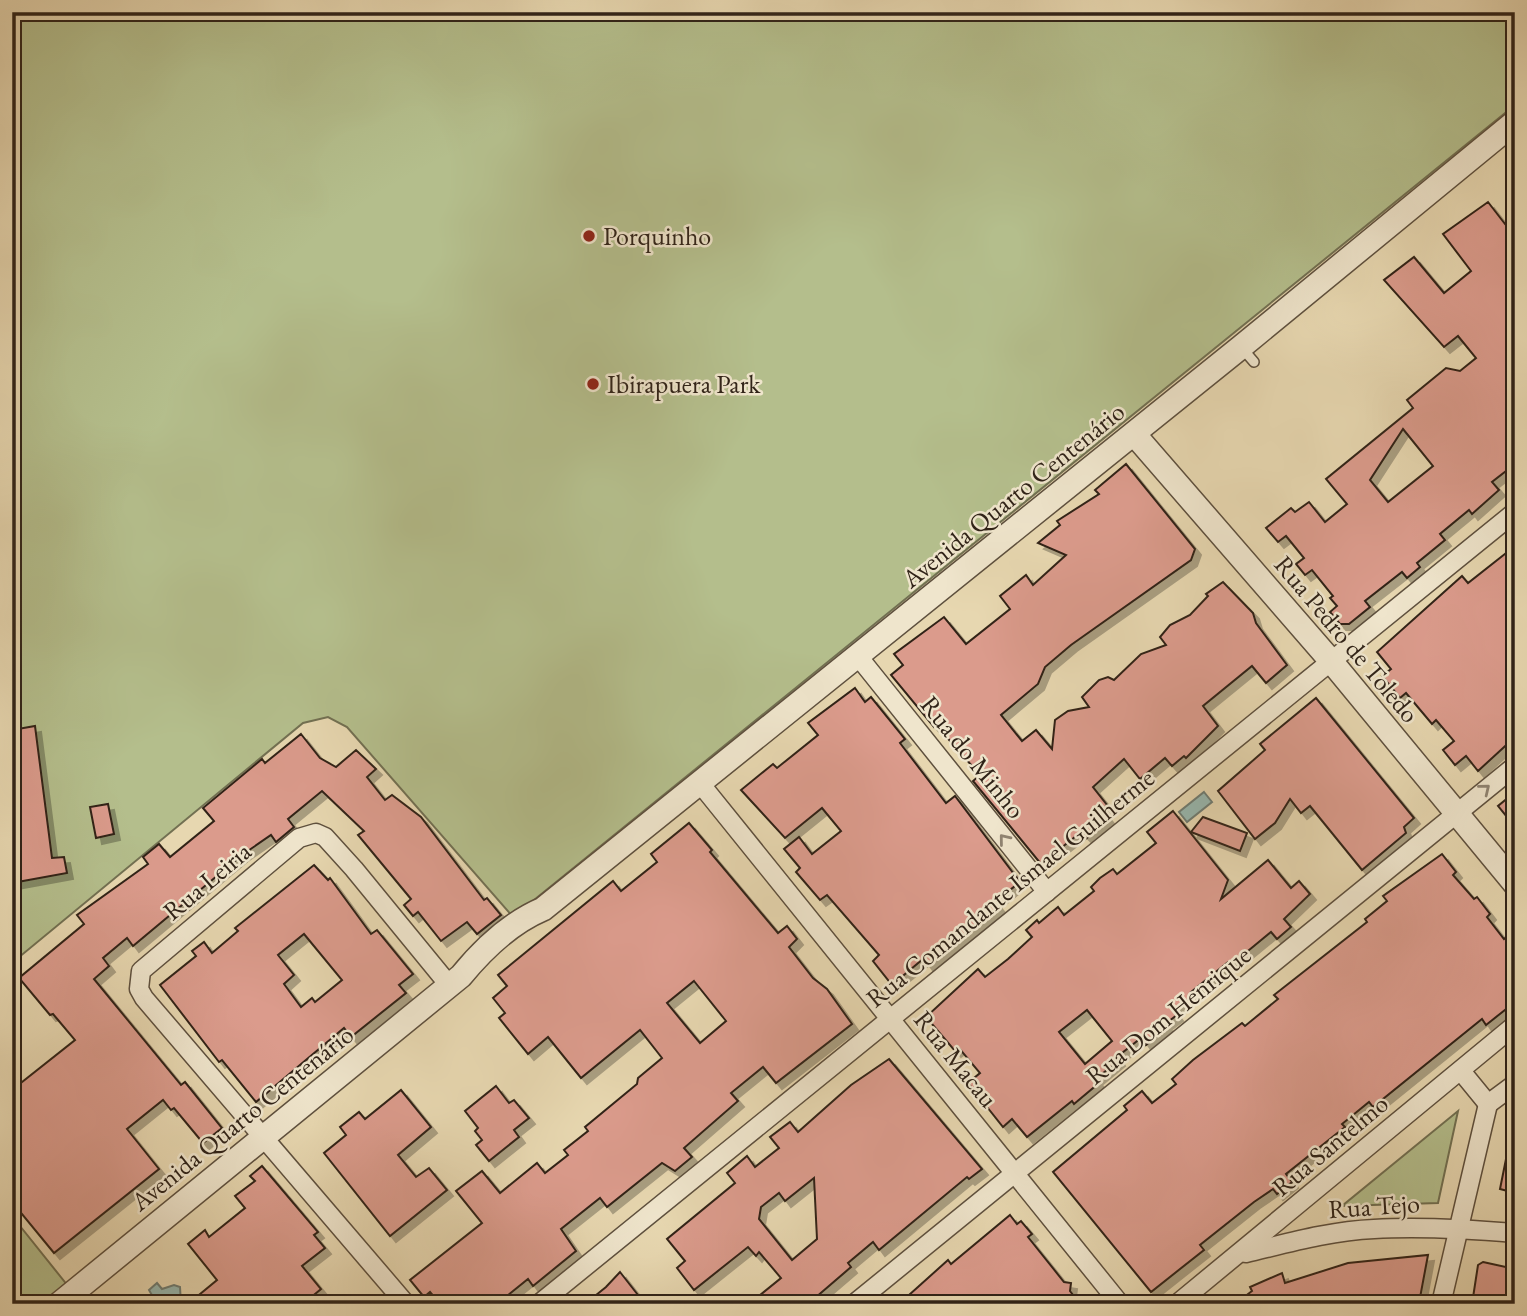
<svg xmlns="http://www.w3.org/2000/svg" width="1527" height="1316" viewBox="0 0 1527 1316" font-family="'EB Garamond',serif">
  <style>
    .green { fill: #b4be8c; stroke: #727052; stroke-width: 2 }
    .water { fill: #97b8b0; stroke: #6e7c73; stroke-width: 2 }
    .building { fill: #db9b8c; stroke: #302318; stroke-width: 2; fill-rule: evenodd; filter: url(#shadow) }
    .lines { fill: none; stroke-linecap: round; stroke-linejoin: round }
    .service-casing { stroke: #5e503e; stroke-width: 12 }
    .minor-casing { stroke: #5e503e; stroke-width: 21 }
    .tertiary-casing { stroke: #5e503e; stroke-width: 26 }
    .service { stroke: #efe5cc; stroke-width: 9 }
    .minor { stroke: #efe5cc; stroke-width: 18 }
    .tertiary { stroke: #efe5cc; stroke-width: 23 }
    .oneway { stroke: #908472 }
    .poi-dot { fill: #8f2418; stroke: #efe5cc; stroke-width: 2.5 }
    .labels { text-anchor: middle; stroke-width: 5; stroke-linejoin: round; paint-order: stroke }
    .poi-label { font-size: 26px; fill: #302318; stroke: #efe5cc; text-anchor: start }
    .street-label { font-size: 26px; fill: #302318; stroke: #efe5cc }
  </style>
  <defs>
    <filter id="shadow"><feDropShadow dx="6" dy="6" stdDeviation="0" flood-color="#0004"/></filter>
  </defs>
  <rect width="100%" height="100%" fill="#e7d7b0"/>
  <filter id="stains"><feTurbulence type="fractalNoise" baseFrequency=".00286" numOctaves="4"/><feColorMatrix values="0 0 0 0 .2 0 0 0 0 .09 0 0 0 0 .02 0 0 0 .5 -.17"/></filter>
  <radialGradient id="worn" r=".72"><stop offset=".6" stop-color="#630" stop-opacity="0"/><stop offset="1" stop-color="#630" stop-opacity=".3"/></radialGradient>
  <g class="green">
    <polygon points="12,12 1515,12 1515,105 513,917 347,727 328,717 303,723 12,963"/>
    <polygon points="1458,1111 1438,1203 1342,1206"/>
    <polygon points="12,1216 68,1286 46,1304 12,1304"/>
  </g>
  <g class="water">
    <polygon points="1204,792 1212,802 1187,822 1179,812"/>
    <polygon points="157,1283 162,1289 174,1285 180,1287 181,1304 157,1304 149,1290"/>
  </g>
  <g class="building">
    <path d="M1488,202l17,22 10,-7v38l-8,6 8,11v192l-23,18 7,8 -27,24 -3,-4 -29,24 5,6 -28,23 3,4 -13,11 -5,-6 -37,29 5,6 -21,17h-9l-10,-12 7,-6 -7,-8 3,-2 -21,-26 -7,5 -9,-11 8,-6 -18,-22 -8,6 -12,-14 25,-20 4,4 14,-10 16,20 22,-18 -21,-25 87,-71 -6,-8 39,-32 14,3 16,-13 -18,-22 -14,11 -60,-67 30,-23 30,36 27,-22 -28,-37zM1403,429l30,37 -45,36 -18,-22z"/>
    <polygon points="1126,464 1195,549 1191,560 1071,645 1045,667 1038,684 1001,715 1022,741 1036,730 1052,749 1055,720 1068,711 1089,707 1082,697 1099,680 1108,677 1114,680 1141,654 1166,645 1160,637 1170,625 1190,615 1208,596 1206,594 1223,582 1253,613 1256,623 1287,665 1266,683 1252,666 1203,706 1218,726 1186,758 1184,756 1172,766 1165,758 1140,779 1124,759 1093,787 1107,805 1102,810 1109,819 1087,838 1081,832 1041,864 973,781 980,775 936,725 934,727 891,675 903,665 894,654 944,617 966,644 1010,609 1000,596 1026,575 1033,585 1066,555 1038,543 1060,525 1057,521 1099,494 1095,490"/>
    <polygon points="1515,546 1515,737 1478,771 1466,756 1455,765 1443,750 1454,741 1436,720 1432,724 1406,693 1400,698 1382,676 1391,669 1377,652 1462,576 1468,583"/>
    <polygon points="855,688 865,702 871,697 905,739 900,743 946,803 955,796 1020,882 995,902 1000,908 928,966 923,959 892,985 873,961 879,955 827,895 820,900 796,872 800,868 784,849 799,837 812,854 841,831 822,808 785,838 741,790 773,764 777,768 818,735 808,723"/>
    <polygon points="1316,698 1414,818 1404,827 1406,833 1362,870 1310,806 1301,813 1290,799 1275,823 1255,839 1218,791 1265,750 1260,744"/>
    <polygon points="35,726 52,858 64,857 67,873 12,883 12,730"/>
    <polygon points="301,734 320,758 336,767 356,750 376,769 367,777 385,800 392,795 421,817 484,900 487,898 501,915 477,934 467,922 441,941 418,912 413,916 404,905 411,899 358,835 364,831 322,791 288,819 294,827 276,842 271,835 242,855 133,946 127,938 103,958 109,966 94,979 181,1085 185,1082 222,1128 203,1143 174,1108 171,1110 163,1100 127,1129 159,1169 54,1253 12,1202 12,1090 75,1040 53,1014 50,1015 19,978 84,924 77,915 148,864 143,857 159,844 170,857 214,821 203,808 262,759 265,763"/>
    <polygon points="1515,792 1515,827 1498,806"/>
    <polygon points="108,804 114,834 96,838 90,807"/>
    <path d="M1173,811l55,69 -7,19 47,-39 23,28 8,-7 11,13 -26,25 7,8 -14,12 -6,-7 -40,33 -3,-3 -37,30 3,3 -20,16 3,4 -12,9 3,3 -22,18 -5,-7 -24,19 2,3 -23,19 3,4 -25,21 -2,-3 -45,36 -15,-18 -9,8 -35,-44 12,-10 -21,-25 -4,3 -29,-34 52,-48 7,8 23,-18 24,-22 -6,-7 11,-10 2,3 19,-16 6,8 30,-24 -3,-4 9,-9 13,-9 4,5 39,-31 -9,-11zM1087,1010l25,31 -27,23 -26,-32z"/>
    <polygon points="1203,817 1247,833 1240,851 1191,832"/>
    <path d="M689,823l23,27 -2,2 68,81 9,-7 10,13 -8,8 24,31 14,11 25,35 -76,59 -13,-16 -32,26 7,8 -54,47 8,9 -17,14 -13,-8 -55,44 -7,-9 -39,31 15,22 -43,35 -5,-7 -31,25h-57l-10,-12 -6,5 -14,-17 72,-57 -26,-32 26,-20 18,22 37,-30 8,10 23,-18 -4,-5 24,-19 -3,-4 52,-43 1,-6 24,-20 -22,-28 -59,48 -33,-41 -20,17 -29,-36 6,-5 -12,-15 14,-12 -9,-11 115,-94 8,10 36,-29 -6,-8zM694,981l32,40 -26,22 -33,-40z"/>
    <polygon points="1442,854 1456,872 1453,875 1474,899 1477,897 1490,914 1487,917 1504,939 1515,930 1515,1002 1486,1025 1482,1019 1373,1107 1369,1102 1342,1124 1345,1127 1286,1174 1292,1182 1277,1194 1273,1189 1254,1202 1200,1245 1204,1250 1151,1292 1053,1172 1127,1110 1124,1106 1142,1091 1152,1103 1176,1084 1172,1079 1193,1060 1242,1023 1245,1026 1278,999 1274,995 1367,922 1365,919 1387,901 1383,896"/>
    <path d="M314,865l14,15 2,-2 41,56 6,-4 36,44 -14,11 7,8 -55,44 -7,-9 -88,74 -34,-42 -3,2 -59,-77 36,-29 -4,-5 12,-9 8,11 26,-22 -3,-3zM304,934l38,46 -27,22 -3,-4 -11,9 -17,-23 10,-9 -16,-20z"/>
    <path d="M889,1059l93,110 -13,10 -2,-2 -88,73 -6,-8 -25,21 3,4 -43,37h-59l32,-26 -22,-26 -3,4 -8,-9 -54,43 -17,-22 8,-7 -18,-22 68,-56 -8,-10 20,-17 8,11 24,-19 -9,-11 20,-15 8,10 53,-47zM814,1178l3,61 -25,21 -33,-41 2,-12 18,-14 6,8z"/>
    <polygon points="496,1086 509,1103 514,1100 529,1118 514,1130 519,1137 489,1161 476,1145 482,1140 475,1131 478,1128 465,1111"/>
    <polygon points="401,1090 431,1127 398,1155 416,1177 429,1168 447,1190 390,1236 324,1153 346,1135 340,1127 359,1112 365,1119"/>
    <polygon points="1508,1149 1515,1149 1515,1193 1500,1189"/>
    <polygon points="262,1166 318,1232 314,1235 325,1248 302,1266 321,1289 303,1304 188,1304 217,1280 188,1244 205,1230 209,1237 245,1208 235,1196 255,1181 250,1176"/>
    <polygon points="1010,1215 1017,1224 1021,1221 1032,1234 1028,1237 1064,1282 1071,1283 1070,1291 1080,1304 899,1304 948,1260 951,1264"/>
    <polygon points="1428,1255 1419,1303 1409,1300 1409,1304 1235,1304 1252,1291 1250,1287 1282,1273 1285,1283 1348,1263"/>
    <polygon points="1483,1262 1515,1269 1515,1304 1472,1304 1478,1265"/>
    <polygon points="620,1272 645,1304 585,1304 606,1287"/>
  </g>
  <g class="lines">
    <g class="service-casing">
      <polyline id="service" points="1242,348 1254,362"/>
    </g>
    <g class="minor-casing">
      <g id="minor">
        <polyline points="857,655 1047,892"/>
        <polyline points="699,782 1120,1304"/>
        <polyline points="1461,1071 1488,1104"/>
        <polyline points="1488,1104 1515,1084"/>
        <path d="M1246,1253c42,-10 84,-22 128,-24 47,-3 94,0 141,4"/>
        <polyline points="406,1304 144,998 139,989 141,971 299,838 316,833 325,837 354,869 449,985"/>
        <polyline points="539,1304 1515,512"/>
        <polyline points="854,1304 1515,766"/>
        <polyline points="1177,1304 1515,1025"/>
        <polyline points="1441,1304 1488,1104"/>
      </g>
    </g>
    <g class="tertiary-casing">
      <g id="tertiary">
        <polyline points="1134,434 1331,661 1515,884"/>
        <path d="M59,1304l402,-328c23,-28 49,-53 82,-67l698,-562 274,-225"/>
      </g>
    </g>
    <use href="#service" class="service"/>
    <use href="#minor" class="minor"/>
    <use href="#tertiary" class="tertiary"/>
  </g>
  <defs><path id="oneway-chevron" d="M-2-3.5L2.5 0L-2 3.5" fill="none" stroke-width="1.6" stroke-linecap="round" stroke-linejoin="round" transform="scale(1.75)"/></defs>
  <g class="oneway">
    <use href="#oneway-chevron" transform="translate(1485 789) rotate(-39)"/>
    <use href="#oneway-chevron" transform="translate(1004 839) rotate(-129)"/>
  </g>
  <g class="poi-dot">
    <circle cx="589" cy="236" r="7"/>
    <circle cx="593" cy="384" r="7"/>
  </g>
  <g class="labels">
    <g class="poi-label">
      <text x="603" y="245">Porquinho</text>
      <text x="607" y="393">Ibirapuera Park</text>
    </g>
    <g class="street-label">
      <text transform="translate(1013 495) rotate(-39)" y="9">Avenida Quarto Centenário</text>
      <text transform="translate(1347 639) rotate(50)" y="9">Rua Pedro de Toledo</text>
      <text transform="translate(973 757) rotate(51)" y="9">Rua do Minho</text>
      <text transform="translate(207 881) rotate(-40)" y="9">Rua Leiria</text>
      <text transform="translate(1010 888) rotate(-39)" y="9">Rua Comandante Ismael Guilherme</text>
      <text transform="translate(1168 1015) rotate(-39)" y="9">Rua Dom Henrique</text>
      <text transform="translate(956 1059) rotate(51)" y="9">Rua Macau</text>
      <text transform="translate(242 1118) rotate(-39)" y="9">Avenida Quarto Centenário</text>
      <text transform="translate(1330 1145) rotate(-40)" y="9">Rua Santelmo</text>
      <text transform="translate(1374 1206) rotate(-4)" y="9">Rua Tejo</text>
    </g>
  </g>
  <rect width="1527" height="1316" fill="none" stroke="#e7d7b0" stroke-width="42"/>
  <rect x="14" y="14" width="1499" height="1288" fill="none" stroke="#302318" stroke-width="3.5"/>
  <rect x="21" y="21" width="1485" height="1274" fill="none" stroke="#302318" stroke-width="2"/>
  <rect width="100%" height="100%" filter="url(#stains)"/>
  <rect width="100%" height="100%" fill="url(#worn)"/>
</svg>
